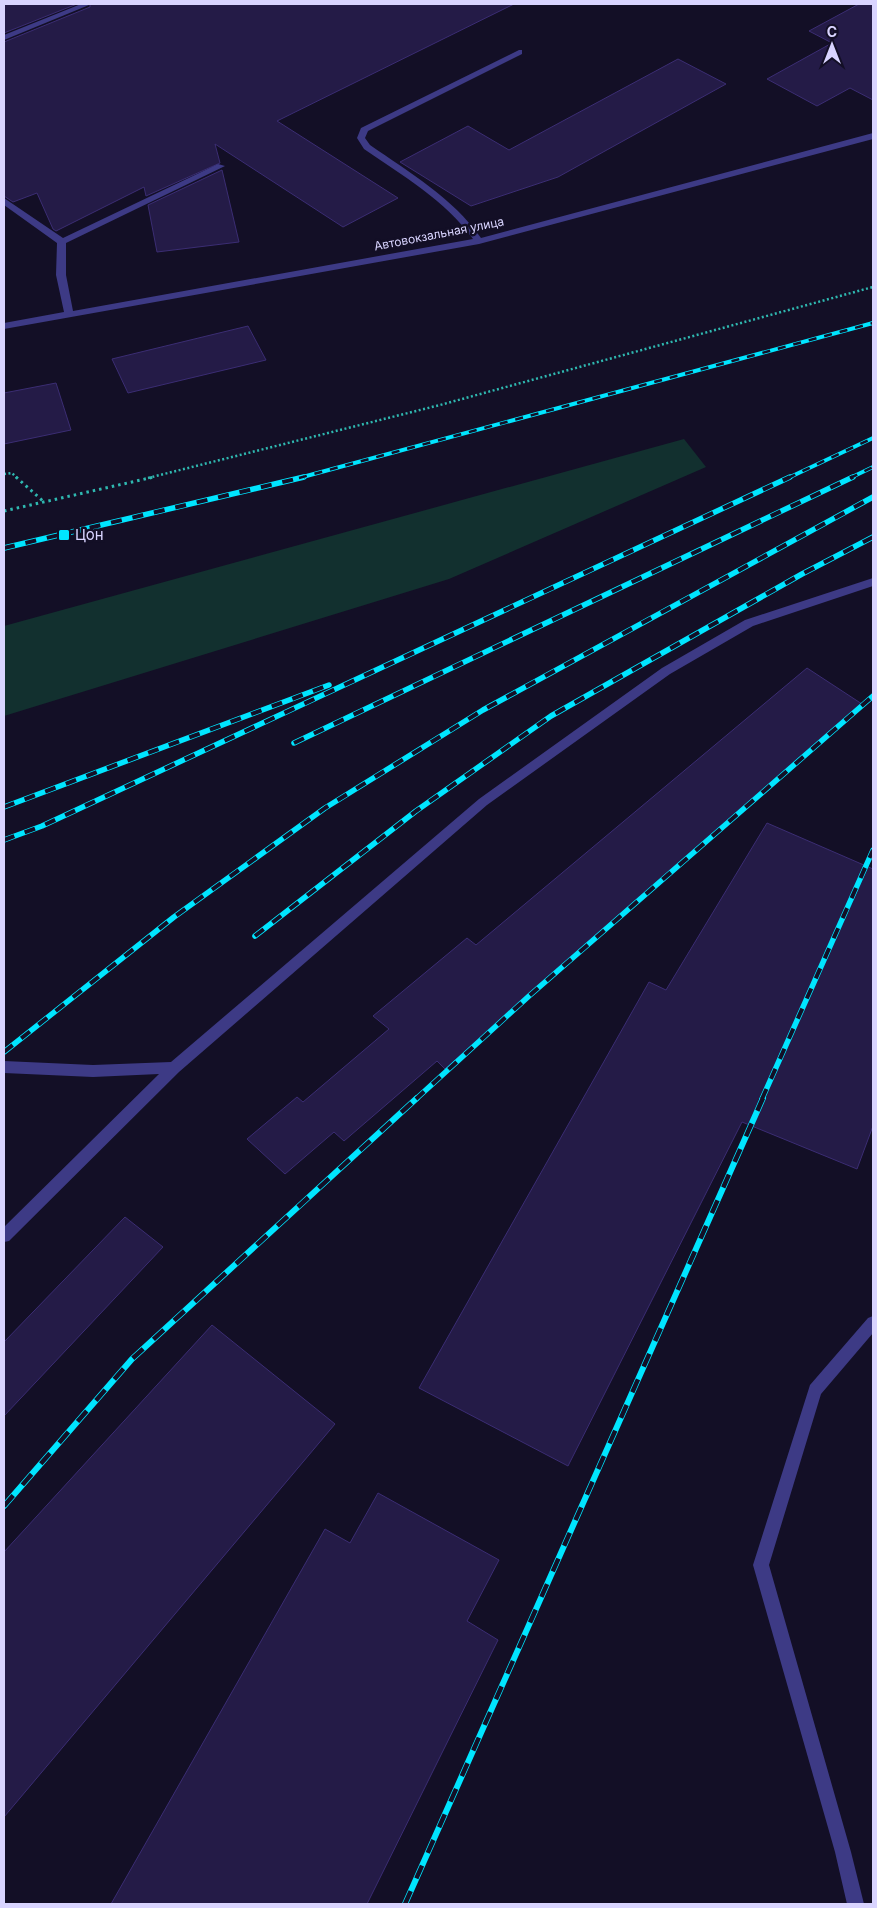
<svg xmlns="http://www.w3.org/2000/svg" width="877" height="1908" viewBox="0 0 877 1908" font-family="Inter,sans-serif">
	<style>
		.green { fill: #12302f }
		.building { fill: #241b47; stroke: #3b2d73 }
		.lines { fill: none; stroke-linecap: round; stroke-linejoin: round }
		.path-far1 { stroke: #2fb8b0; stroke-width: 2.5; stroke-dasharray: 2 2.5; stroke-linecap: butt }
		.path { stroke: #2fb8b0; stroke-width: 3; stroke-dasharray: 2.5 4; stroke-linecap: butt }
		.minor { fill: #3d3a85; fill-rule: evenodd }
		.rail-far2-casing { stroke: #00e5ff; stroke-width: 4 }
		.rail-far1-casing { stroke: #00e5ff; stroke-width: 5.5 }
		.rail-casing { stroke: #00e5ff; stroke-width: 6 }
		.rail-far2 { stroke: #130f26; stroke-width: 2.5; stroke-dasharray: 8; stroke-linecap: butt }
		.rail-far1 { stroke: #130f26; stroke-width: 4; stroke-dasharray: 11; stroke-linecap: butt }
		.rail { stroke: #130f26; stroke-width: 4.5; stroke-dasharray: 14; stroke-linecap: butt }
		.poi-dot { fill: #00e5ff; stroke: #130f26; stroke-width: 2 }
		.labels { text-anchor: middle; stroke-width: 5; stroke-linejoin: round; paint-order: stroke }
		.far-street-label { font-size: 12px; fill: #d9d4ff; stroke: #130f26 }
		.poi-label { font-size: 15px; fill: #d9d4ff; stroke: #130f26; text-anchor: start }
	</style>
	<rect width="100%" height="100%" fill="#130f26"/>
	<!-- green -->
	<path class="green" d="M684 439 706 467 449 579 4 716V626Z"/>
	<!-- building -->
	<g class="building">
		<path d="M4 4H77L4 33Z"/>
		<path d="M90 4H514L277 121 398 198 343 227 215 144 220 163 146 196 144 187 56 231 53 229 37 193 13 202 4 196V42L90 7Z"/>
		<path d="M859 4H873V100L850 88 817 106 767 79 832 43 809 31Z"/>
		<path d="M678 59 726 84 558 177 471 206 400 162 468 126 509 150Z"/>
		<path d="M222 170 239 242 157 252 148 205Z"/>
		<path d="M248 326 266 360 128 393 112 359Z"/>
		<path d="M56 383 71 430 4 444V393Z"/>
		<path d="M807 668 862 704 445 1069 437 1061 344 1141 334 1132 285 1174 247 1139 297 1097 303 1102 389 1029 373 1016 467 938 476 945Z"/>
		<path d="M767 823 873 869V1126L857 1169 742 1122 568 1466 419 1388 649 982 666 990Z"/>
		<path d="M125 1217 163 1247 4 1416V1342Z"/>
		<path d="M212 1325 335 1424 4 1817V1552Z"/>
		<path d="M378 1493 499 1560 467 1621 498 1640 367 1904H111L325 1529 350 1543Z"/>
	</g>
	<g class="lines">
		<!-- path-far1 -->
		<g class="path-far1">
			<path d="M4 474 12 473 17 478"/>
			<path d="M148 478 440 405 873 287"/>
		</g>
		<!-- path -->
		<g class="path">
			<path d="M16 477 44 502"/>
			<path d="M4 511 154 477"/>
		</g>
		<!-- minor -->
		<g class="minor">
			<path d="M81 4 89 5 4 40V35Z"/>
			<path d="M519 50H522V54L368 131 365 138 370 145C410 173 452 197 481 238L873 133V139L479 244 4 329V323L64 312 56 275 57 243 4 205V198L63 238 218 164 225 166 66 243V275L73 311 473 239C445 200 403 176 364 149L357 138 361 128Z"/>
			<path d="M873 578V586L753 626 670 674 487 805 179 1072 9 1241 4 1242V1227L159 1074 93 1077 4 1073V1061L93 1065 171 1062 479 799 662 668 745 620Z"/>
			<path d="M873 1316V1333L821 1394 769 1565 851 1852 864 1904H847L835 1852 753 1565 810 1385 868 1318Z"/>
		</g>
		<defs>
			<g id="rail-far2">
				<path d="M299 478 873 323"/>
				<path d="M788 478 873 438"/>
				<path d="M850 478 873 467"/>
			</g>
			<g id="rail-far1">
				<path d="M4 548 304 477"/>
				<path d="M294 743 853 477"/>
				<path d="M4 807 329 685"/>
				<path d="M4 840 42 826 790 477"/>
				<path d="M255 936 416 811 551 716 802 574 873 537"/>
				<path d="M4 1052 174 917 325 808 483 710 873 497"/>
				<path d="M416 1099 529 996 873 696"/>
				<path d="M762 1099 873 850"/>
			</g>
			<g id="rail">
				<path d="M4 1506 132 1359 417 1098"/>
				<path d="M405 1904 763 1098"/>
			</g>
		</defs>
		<!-- rail-far2 casing -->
		<use href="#rail-far2" class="rail-far2-casing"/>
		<!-- rail-far1 casing -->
		<use href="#rail-far1" class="rail-far1-casing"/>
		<!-- rail casing -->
		<use href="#rail" class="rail-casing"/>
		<!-- rail-far2 -->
		<use href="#rail-far2" class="rail-far2"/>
		<!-- rail-far1 -->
		<use href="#rail-far1" class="rail-far1"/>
		<!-- rail -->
		<use href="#rail" class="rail"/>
	</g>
	<!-- markers -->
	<rect class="poi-dot" x="58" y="529" width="12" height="12" rx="2.5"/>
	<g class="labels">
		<!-- far-street labels -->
		<g class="far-street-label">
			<text transform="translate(439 234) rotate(-11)" y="4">Автовокзальная улица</text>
		</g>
		<!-- poi labels -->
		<g class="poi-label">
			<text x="75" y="540">Цон</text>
		</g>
	</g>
	<!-- border -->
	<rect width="877" height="1908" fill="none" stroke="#d9d4ff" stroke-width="10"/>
	<!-- north arrow -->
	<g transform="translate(832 45)" stroke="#130f26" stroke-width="4" paint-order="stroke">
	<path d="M0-4L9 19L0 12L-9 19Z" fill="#d9d4ff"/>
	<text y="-8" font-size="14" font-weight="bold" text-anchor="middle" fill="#d9d4ff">С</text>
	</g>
</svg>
